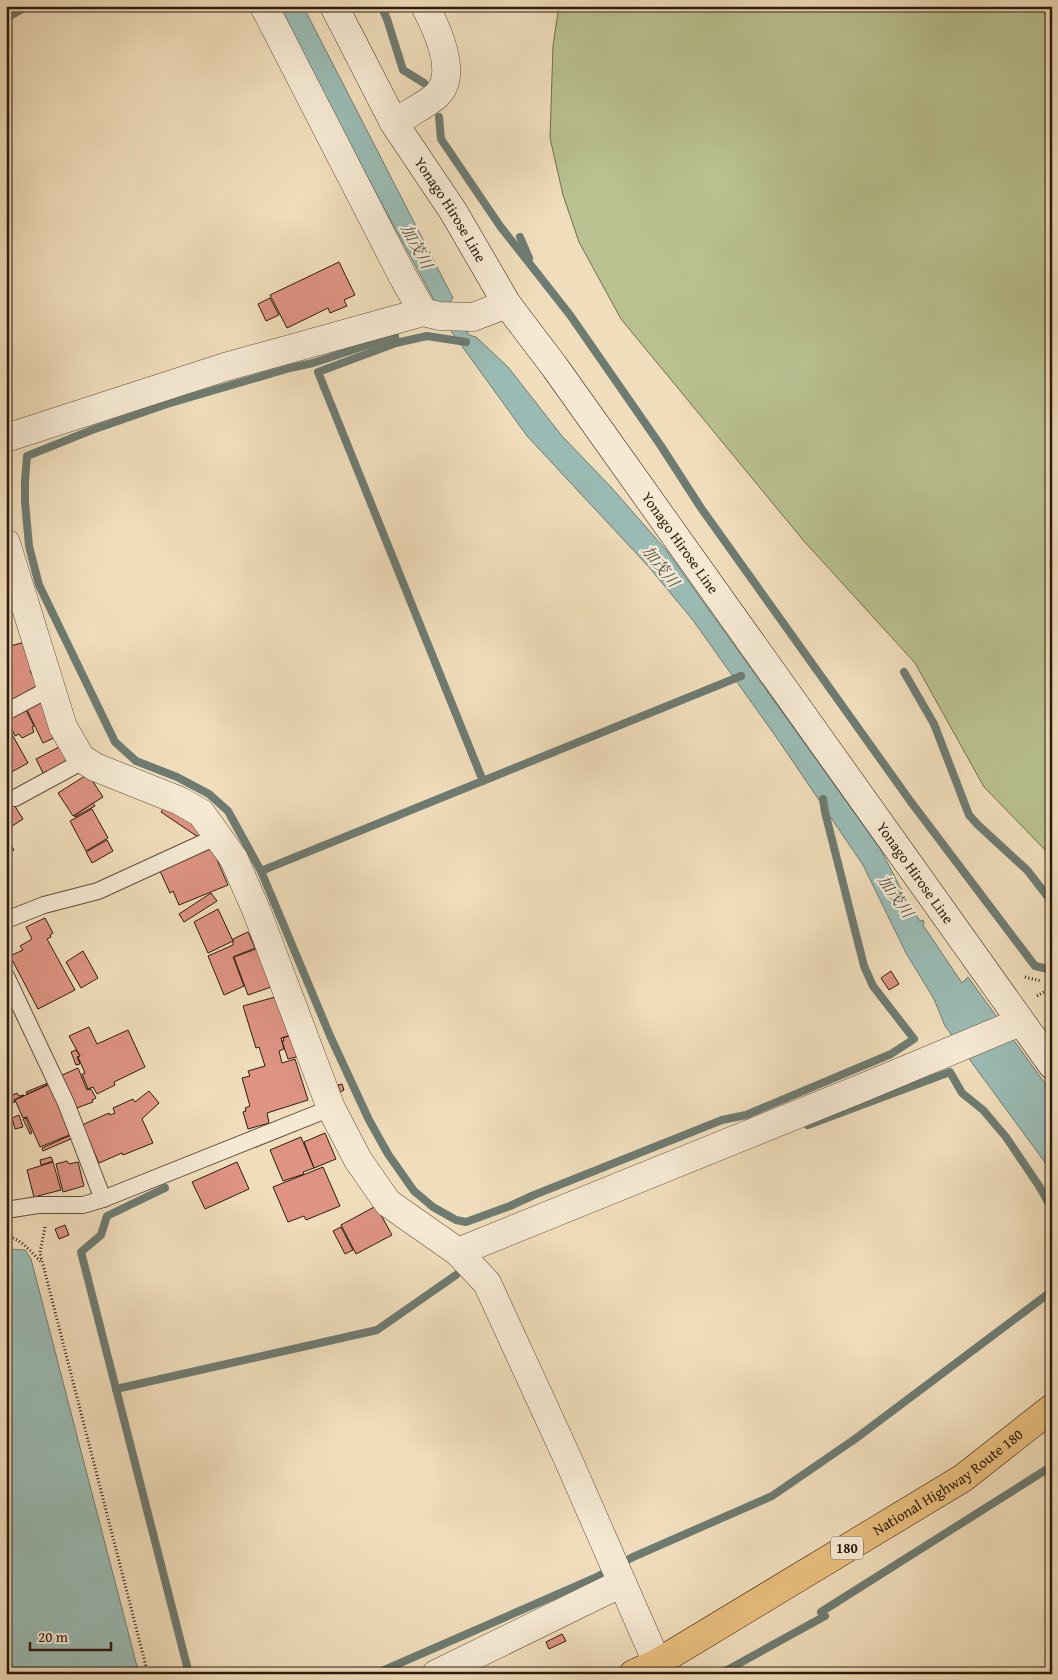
<svg xmlns="http://www.w3.org/2000/svg" width="1058" height="1680" viewBox="0 0 1058 1680" font-family="'Gentium Book Plus','Noto Serif JP',serif">
	<style>
		.green { fill: #b9c191; stroke: #726e4e }
		.water { fill: #9abbb4; stroke: #6e7b71 }
		.lines { fill: none; stroke-linecap: round; stroke-linejoin: round }
		.stream { stroke: #6e7b71; stroke-width: 8 }
		.building { fill: #de9383; stroke: #2c1b0c }
		.service-casing { stroke: #5d4c38; stroke-width: 18 }
		.minor-casing { stroke: #5d4c38; stroke-width: 29 }
		.secondary-casing { stroke: #2c1b0c; stroke-width: 29 }
		.trunk-casing { stroke: #2c1b0c; stroke-width: 29 }
		.path { stroke: #2c1b0c; stroke-width: 3; stroke-dasharray: 1 2.5; stroke-linecap: butt }
		.service { stroke: #f5e9d3; stroke-width: 16 }
		.minor { stroke: #f5e9d3; stroke-width: 28 }
		.secondary { stroke: #f5e9d3; stroke-width: 28 }
		.trunk { stroke: #e8be7e; stroke-width: 28 }
		.labels { text-anchor: middle; stroke-width: 4.5; stroke-linejoin: round; paint-order: stroke }
		.shield { fill: #f5e9d3; stroke: #685948; stroke-width: 1 }
		.shield-label { font-size: 14px; font-weight: bold; fill: #2c1b0c }
		.street-label { font-size: 15px; fill: #2c1b0c; stroke: #f5e9d3 }
		.water-label { font-size: 16px; font-style: italic; fill: #525347; stroke: #f5e9d3 }
	</style>
	<rect width="100%" height="100%" fill="#f0ddbb"/>
	<filter id="stains"><feTurbulence type="fractalNoise" baseFrequency=".004" numOctaves="4"/><feColorMatrix values="0 0 0 0 .2 0 0 0 0 .09 0 0 0 0 .02 0 0 0 .5 -.17"/></filter>
	<radialGradient id="worn" r=".72"><stop offset=".6" stop-color="#630" stop-opacity="0"/><stop offset="1" stop-color="#630" stop-opacity=".3"/></radialGradient>
	<!-- green -->
	<path class="green" d="M559 6H1052V857L984 787 915 663 803 540 621 319 579 242 563 195 550 138 553 46Z"/>
	<!-- water -->
	<g class="water">
		<path d="M277 6H303L453 298 450 302 469 335 476 337 508 367 562 436 611 487 666 550 881 850 905 897 920 921 923 920 924 923 923 925 962 983 968 977 1052 1093V1172L945 1026 934 999 906 953 863 865 779 741 692 619 648 566 527 436 451 331 385 210Z"/>
		<path d="M6 1249 25 1250 31 1259 139 1674H6Z"/>
	</g>
	<g class="lines">
		<!-- stream -->
		<g class="stream">
			<path d="M381 6 387 19 403 70 424 83"/>
			<path d="M6 18 28 6"/>
			<path d="M439 117 441 139 500 226 570 315 661 446 701 508 911 802 1035 966 1052 970"/>
			<path d="M520 237 529 258"/>
			<path d="M466 342 427 336 396 343 318 372 483 781"/>
			<path d="M396 343 395 336 313 363 290 368 167 404 92 430 27 456 25 481V502L29 546 39 585 115 742 136 761 177 777 209 794 228 811 261 871 331 1038 369 1120 388 1154 414 1191 433 1207 456 1220 466 1222 510 1206 534 1195 722 1120 746 1115 891 1054 914 1039 873 986 864 966 825 812 823 799"/>
			<path d="M904 672 934 724 969 815 978 825 1027 870 1052 902"/>
			<path d="M261 871 741 676"/>
			<path d="M808 1125 950 1072 962 1093 983 1110 1006 1137 1039 1186 1052 1209"/>
			<path d="M165 1188 107 1216 101 1235 81 1252 189 1674"/>
			<path d="M116 1389 377 1330 456 1275"/>
			<path d="M375 1674 597 1577 633 1557 772 1496 855 1439 1052 1291"/>
			<path d="M720 1674 825 1616 821 1612 1052 1466"/>
		</g>
	</g>
	<!-- building -->
	<g class="building">
		<path d="M339 262 355 295 344 300 347 306 330 313 328 308 287 328 270 295Z"/>
		<path d="M270 298 279 315 266 321 258 304Z"/>
		<path d="M6 604 12 637 6 638Z"/>
		<path d="M25 642 32 670 30 671 37 684 35 686 36 687 6 703V665L10 664 7 647Z"/>
		<path d="M42 701 58 736 43 743 26 708Z"/>
		<path d="M25 708 34 726 32 727 34 732 22 738 19 734 15 736 6 718Z"/>
		<path d="M9 729 28 763 6 775V731Z"/>
		<path d="M63 745 71 760 43 773 36 759Z"/>
		<path d="M88 774 103 797 73 816 58 793Z"/>
		<path d="M6 792 23 819 6 830Z"/>
		<path d="M93 803 95 806 75 817 74 816Z"/>
		<path d="M167 804 203 830 198 837 161 812Z"/>
		<path d="M92 809 108 838 86 851 70 821Z"/>
		<path d="M6 837 14 850 6 854Z"/>
		<path d="M107 840 113 851 92 863 86 852Z"/>
		<path d="M212 848 228 885 179 905 173 891 170 893 160 871Z"/>
		<path d="M211 893 217 901 184 922 179 914Z"/>
		<path d="M218 909 233 941 208 953 194 922Z"/>
		<path d="M45 918 53 933 50 935 51 937 47 939 75 990 38 1009 10 956 23 950 20 946 32 939 26 927Z"/>
		<path d="M248 932 255 948 233 957 244 986 224 995 208 956 233 945V939Z"/>
		<path d="M259 948 274 986 248 995 234 957Z"/>
		<path d="M83 951 98 978 81 988 66 962Z"/>
		<path d="M891 971 899 984 889 990 881 978Z"/>
		<path d="M279 996 291 1035 281 1038 284 1049 279 1051 282 1063 295 1059 308 1100 267 1113 269 1123 248 1129 243 1112 246 1111 245 1108 250 1106 242 1078 250 1076 248 1071 265 1066 259 1047 256 1048 243 1006Z"/>
		<path d="M89 1027 97 1044 128 1030 145 1067 114 1082 115 1085 97 1094 93 1087 88 1089 82 1074 85 1073 78 1057 80 1056 69 1036Z"/>
		<path d="M292 1035 304 1055 288 1059 282 1041H284L283 1038Z"/>
		<path d="M76 1050 80 1056 77 1057 80 1064 76 1065 71 1052Z"/>
		<path d="M78 1068 87 1090 91 1089 96 1098 92 1100 93 1102 74 1109 60 1076Z"/>
		<path d="M48 1083 49 1084 27 1094 26 1092Z"/>
		<path d="M50 1084 72 1134 40 1147 27 1117 23 1118 15 1100Z"/>
		<path d="M342 1084 344 1090 340 1092 338 1085Z"/>
		<path d="M149 1091 159 1103 142 1119 153 1143 123 1155 122 1153 99 1163 82 1125 109 1113 110 1115 115 1113 113 1108 133 1099 135 1102Z"/>
		<path d="M17 1093 19 1096 24 1095 14 1100 15 1102 11 1103 9 1097Z"/>
		<path d="M19 1115 23 1127 15 1129 12 1118Z"/>
		<path d="M26 1118 32 1133 30 1134 23 1119Z"/>
		<path d="M325 1133 336 1159 314 1168 304 1142Z"/>
		<path d="M71 1135 73 1138 43 1151 42 1148Z"/>
		<path d="M301 1137 314 1168 303 1172 304 1174 283 1181 270 1150Z"/>
		<path d="M6 1145 10 1162 6 1163Z"/>
		<path d="M51 1157 53 1161 41 1165 40 1160Z"/>
		<path d="M67 1161 69 1164 78 1162 84 1186 63 1192 56 1164Z"/>
		<path d="M53 1162 61 1190 34 1197 27 1170Z"/>
		<path d="M237 1162 249 1189 205 1209 192 1182Z"/>
		<path d="M323 1167 340 1206 306 1220 304 1216 288 1222 273 1187Z"/>
		<path d="M376 1206 392 1235 356 1254 341 1225Z"/>
		<path d="M65 1225 69 1235 59 1239 55 1229Z"/>
		<path d="M341 1227 353 1250 345 1254 333 1231Z"/>
		<path d="M562 1634 566 1641 549 1649 546 1642Z"/>
	</g>
	<g class="lines">
		<defs>
			<g id="service">
				<path d="M6 712 51 688"/>
				<path d="M15 798 85 760"/>
				<path d="M6 920 44 905 98 891 218 836"/>
				<path d="M6 976 66 1103 103 1199"/>
				<path d="M6 1210 38 1205H83L103 1199 331 1108"/>
			</g>
			<g id="minor">
				<path d="M264 6 402 275 423 312"/>
				<path d="M394 123C407 114 426 105 437 95 459 74 436 27 425 6"/>
				<path d="M6 438 225 367 423 312 439 316 473 317 507 304"/>
				<path d="M6 543 63 727 81 758 95 767 180 801 201 813 234 859 257 912 331 1108 358 1160 388 1203 458 1252 487 1283 567 1457 662 1674"/>
				<path d="M458 1252 862 1088 1020 1022"/>
				<path d="M436 1674 622 1583"/>
			</g>
			<g id="secondary">
				<path id="s1" d="M334 6 394 123 453 211 507 304 554 366 1052 1065"/>
			</g>
			<g id="trunk">
				<path id="s2" d="M633 1674 657 1663 963 1478 1052 1408"/>
			</g>
		</defs>
		<!-- service casing -->
		<use href="#service" class="service-casing"/>
		<!-- minor casing -->
		<use href="#minor" class="minor-casing"/>
		<!-- secondary casing -->
		<use href="#secondary" class="secondary-casing"/>
		<!-- trunk casing -->
		<use href="#trunk" class="trunk-casing"/>
		<!-- path -->
		<g class="path">
			<path d="M1025 977 1041 981"/>
			<path d="M1037 996 1052 987"/>
			<path d="M1049 1001 1048 1005 1050 1012"/>
			<path d="M45 1227 40 1253 148 1674"/>
			<path d="M6 1237C19 1236 33 1254 41 1262"/>
		</g>
		<!-- service -->
		<use href="#service" class="service"/>
		<!-- minor -->
		<use href="#minor" class="minor"/>
		<!-- secondary -->
		<use href="#secondary" class="secondary"/>
		<!-- trunk -->
		<use href="#trunk" class="trunk"/>
	</g>
	<g class="labels">
		<!-- shield labels -->
		<rect class="shield" x="831" y="1536.5" width="32" height="23" rx="4"/>
		<g class="shield-label">
			<text x="847" y="1553">180</text>
		</g>
		<!-- street labels -->
		<g class="street-label">
			<text dy="5" stroke="none"><textPath href="#s1" startOffset="235">Yonago Hirose Line</textPath></text>
			<text dy="5" stroke="none"><textPath href="#s1" startOffset="640">Yonago Hirose Line</textPath></text>
			<text dy="5" stroke="none"><textPath href="#s1" startOffset="1045">Yonago Hirose Line</textPath></text>
			<text dy="5" stroke="none"><textPath href="#s2" startOffset="369">National Highway Route 180</textPath></text>
		</g>
		<!-- water labels -->
		<g class="water-label">
			<text transform="translate(417 246) rotate(62)" y="6">加茂川</text>
			<text transform="translate(661 566) rotate(51)" y="6">加茂川</text>
			<text transform="translate(896 896) rotate(55)" y="6">加茂川</text>
		</g>
	</g>
	<!-- margin -->
	<rect width="1058" height="1680" fill="none" stroke="#f0ddbb" stroke-width="25"/>
	<rect x="8" y="8" width="1043" height="1665" fill="none" stroke="#2c1b0c" stroke-width="2.5"/>
	<rect x="12" y="12" width="1033" height="1655" fill="none" stroke="#2c1b0c"/>
	<!-- scale -->
	<path d="M30 1642v8h81v-8" fill="none" stroke="#2c1b0c" stroke-width="2.5"/>
	<text x="38" y="1642" font-size="15" fill="#2c1b0c" stroke="#f5e9d3" stroke-width="4" paint-order="stroke">20 m</text>
	<rect width="100%" height="100%" filter="url(#stains)"/>
	<rect width="100%" height="100%" fill="url(#worn)"/>
</svg>
